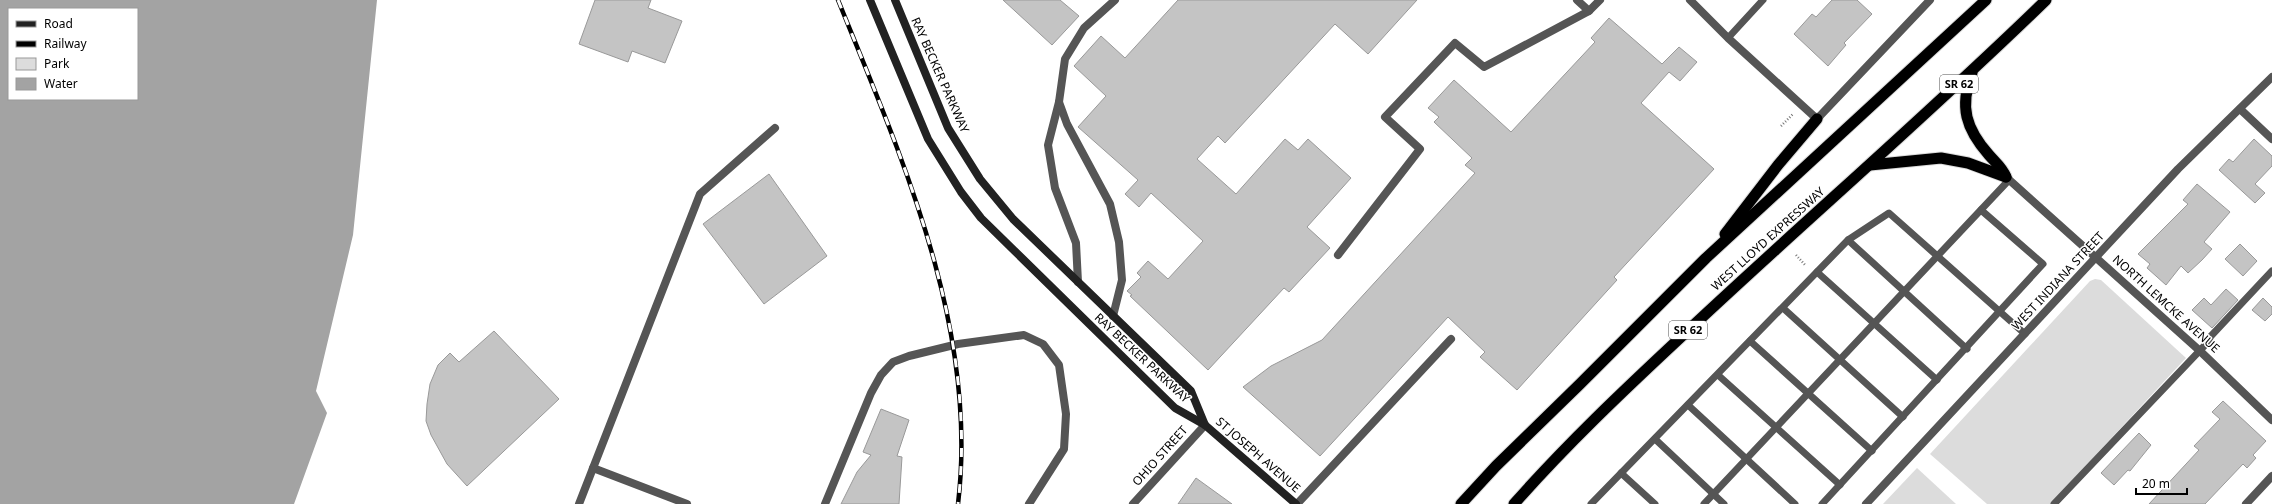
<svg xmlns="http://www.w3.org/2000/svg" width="2272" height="504" viewBox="0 0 2272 504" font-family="'Noto Sans',sans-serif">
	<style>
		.green { fill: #dcdcdc }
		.water { fill: #a3a3a3; fill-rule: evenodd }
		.building { fill: #c4c4c4; stroke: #999 }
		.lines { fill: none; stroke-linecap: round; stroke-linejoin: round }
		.trunk-casing { stroke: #dbdbdb; stroke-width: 13 }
		.path { stroke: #777; stroke-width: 2.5; stroke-dasharray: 1 2; stroke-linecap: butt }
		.service { stroke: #555; stroke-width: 7 }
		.minor { stroke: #555; stroke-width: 8 }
		.tertiary { stroke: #555; stroke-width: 8 }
		.secondary { stroke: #222; stroke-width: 8 }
		.trunk { stroke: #000; stroke-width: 11 }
		.rail-casing { stroke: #000; stroke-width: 4.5 }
		.rail { stroke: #fff; stroke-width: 3; stroke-dasharray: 9; stroke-linecap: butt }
		.labels { text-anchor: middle; stroke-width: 3; stroke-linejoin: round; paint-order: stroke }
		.shield { fill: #fff; stroke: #4c4c4c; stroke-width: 1 }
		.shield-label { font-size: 11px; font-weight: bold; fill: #000 }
		.street-label { font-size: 12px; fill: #000; stroke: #fff }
	</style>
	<rect width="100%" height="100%" fill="#fff"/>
	<!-- green -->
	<g class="green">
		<path d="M2095 279 2101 280 2186 358 2050 504H1987L1930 454 2090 281Z"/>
		<path d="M1917 468 1956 504H1883Z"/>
	</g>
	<!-- water -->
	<path class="water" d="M0 0H377L353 235 316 391 327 413 294 504H0ZM9 9H137V99H9Z"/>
	<!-- building -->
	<g class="building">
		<path d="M595 0H651L648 8 682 21 665 63 632 51 628 62 579 44Z"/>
		<path d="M1003 0H1060L1079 16 1052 45Z"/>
		<path d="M1178 0H1417L1368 54 1335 24 1225 143 1218 136 1197 159 1236 194 1285 139 1298 150 1308 139 1351 178 1307 227 1330 248 1289 292 1284 288 1208 370 1130 296 1132 295 1127 291 1141 277 1137 273 1148 261 1168 279 1203 241 1151 193 1139 207 1125 194 1138 180 1078 127 1106 96 1074 66 1101 36 1125 58Z"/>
		<path d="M1832 0H1857L1872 14 1844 43 1846 45 1828 66 1794 34 1812 14 1816 17Z"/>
		<path d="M1609 18 1662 64 1679 47 1697 62 1680 81 1669 72 1641 103 1714 169 1614 277 1617 280 1517 390 1480 357 1485 352 1448 317 1320 456 1243 387 1271 366 1322 340 1475 173 1465 165 1472 158 1434 122 1439 117 1428 108 1454 80 1511 132 1595 42 1591 38Z"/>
		<path d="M2254 139 2272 156V166L2255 184 2265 193 2255 203 2219 170 2229 159 2233 162Z"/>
		<path d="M769 174 827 256 764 304 703 224Z"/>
		<path d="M2197 184 2230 212 2204 242 2212 249 2202 260 2188 273 2181 266 2166 285 2147 268 2150 264 2138 254 2188 204 2183 200Z"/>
		<path d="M2240 244 2257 261 2243 276 2225 259Z"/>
		<path d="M2226 289 2238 300 2212 328 2192 310 2204 298 2211 305Z"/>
		<path d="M2263 298 2272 307V314L2265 321 2252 310Z"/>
		<path d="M494 331 559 399 467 486 447 464 431 435 426 421 427 404 430 384 438 365 450 353 459 362Z"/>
		<path d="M2223 401 2266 441 2253 455 2256 458 2247 468 2243 464 2205 504H2149L2199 450 2194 446 2220 419 2212 412Z"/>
		<path d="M881 409 909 420 897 456 902 457 899 504H841L857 472 871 455 863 452Z"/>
		<path d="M2139 433 2151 445 2130 471 2128 470 2114 485 2101 473Z"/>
		<path d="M1196 478 1232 504H1178Z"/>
	</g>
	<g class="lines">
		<defs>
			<g id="trunk">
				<path d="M1972 73C1959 107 1966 129 1989 155 1996 163 2002 167 2006 177"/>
				<path d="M1870 165 1941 158 1968 163 2006 177"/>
				<path d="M1725 234 1778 165 1817 119"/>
				<path d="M1461 504 1496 466 1580 384 1706 258 1986 0"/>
				<path d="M1514 504C1566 445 1623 391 1681 337 1801 224 1927 116 2046 0"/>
			</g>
		</defs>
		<!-- trunk casing -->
		<use href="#trunk" class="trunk-casing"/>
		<!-- path -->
		<g class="path">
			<path d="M1781 126 1793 114"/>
			<path d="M1796 255 1806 266"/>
		</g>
		<!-- service -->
		<g class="service">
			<path d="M1728 38 1763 0"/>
			<path d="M1848 240 1967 349"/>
			<path d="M1817 272 1937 380"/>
			<path d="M1783 308 1903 417"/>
			<path d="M1750 341 1872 451"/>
			<path d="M1718 375 1840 485"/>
			<path d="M1688 405 1795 504"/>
			<path d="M1655 439 1724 504"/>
			<path d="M1621 473 1655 504"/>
			<path d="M1591 504 1848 240 1889 213 2025 334"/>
			<path d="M1704 504 2009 180"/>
			<path d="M1822 504 2043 264 1981 210"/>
			<path d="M2054 504 2207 343 2211 336 2272 271"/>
		</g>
		<!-- minor -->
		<g class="minor">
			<path d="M1577 0 1589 11 1600 0"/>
			<path d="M1690 0 1728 38 1817 119 1930 0"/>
			<path d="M1059 102 1048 145 1055 188 1076 243 1078 282"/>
			<path d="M2240 109 2272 139"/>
			<path d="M2006 177 2200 351 2272 420"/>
			<path d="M1338 255 1420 149 1385 117 1455 43 1484 67 1589 11"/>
			<path d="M1113 316 1122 280 1119 242 1110 204 1067 124 1059 102 1065 59 1084 28 1115 0"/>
			<path d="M593 468 687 504"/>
			<path d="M579 504 700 194 775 128"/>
			<path d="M825 504 871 393 881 375 893 362 909 356 958 344 1024 335 1043 344 1059 365 1066 414 1064 449 1029 504"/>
			<path d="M1297 504 1451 339"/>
			<path d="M1866 504 2178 169 2272 77"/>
			<path d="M2246 504 2272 476"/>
		</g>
		<!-- tertiary -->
		<path class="tertiary" d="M1133 504 1205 425"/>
		<!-- secondary -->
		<g class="secondary">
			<path d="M870 0 928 139 961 192 981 218 1175 408 1205 425 1296 504"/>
			<path d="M895 0 948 128 980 179 1013 219 1191 391 1205 425"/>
		</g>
		<!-- trunk -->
		<use href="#trunk" class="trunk"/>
		<defs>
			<path id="rail" d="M838 0C902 158 979 329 958 504"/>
		</defs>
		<!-- rail casing -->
		<use href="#rail" class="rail-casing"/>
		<!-- rail -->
		<use href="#rail" class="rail"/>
	</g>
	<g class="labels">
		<!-- shield labels -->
		<g class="shield">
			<rect x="1940" y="75" width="38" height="18" rx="3"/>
			<rect x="1669" y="321" width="38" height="18" rx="3"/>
		</g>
		<g class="shield-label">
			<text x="1959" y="88">SR 62</text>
			<text x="1688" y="334">SR 62</text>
		</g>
		<!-- street labels -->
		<g class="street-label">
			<text transform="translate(940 75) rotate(66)" y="4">RAY BECKER PARKWAY</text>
			<text transform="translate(1768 239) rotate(-42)" y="4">WEST LLOYD EXPRESSWAY</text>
			<text transform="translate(2058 281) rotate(-47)" y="4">WEST INDIANA STREET</text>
			<text transform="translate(2166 304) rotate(42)" y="4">NORTH LEMCKE AVENUE</text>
			<text transform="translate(1142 358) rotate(43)" y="4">RAY BECKER PARKWAY</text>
			<text transform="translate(1258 455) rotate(41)" y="4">ST JOSEPH AVENUE</text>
			<text transform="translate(1160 456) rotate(-48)" y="4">OHIO STREET</text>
		</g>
	</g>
	<!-- legend -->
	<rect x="8" y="8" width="130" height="92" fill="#ffffff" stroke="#999999"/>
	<rect x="16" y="21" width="20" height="6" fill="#222222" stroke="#999999"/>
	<text x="44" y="28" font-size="12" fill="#000000">Road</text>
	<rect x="16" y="41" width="20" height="6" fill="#000000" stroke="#999999"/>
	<text x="44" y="48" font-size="12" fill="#000000">Railway</text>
	<rect x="16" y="58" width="20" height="12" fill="#dcdcdc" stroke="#999999"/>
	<text x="44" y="68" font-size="12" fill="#000000">Park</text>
	<rect x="16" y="78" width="20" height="12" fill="#a3a3a3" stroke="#999999"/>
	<text x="44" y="88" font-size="12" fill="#000000">Water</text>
	<!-- scale -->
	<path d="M2136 488v6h51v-6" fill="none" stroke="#000000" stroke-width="2"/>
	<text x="2142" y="488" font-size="12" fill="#000000" stroke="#ffffff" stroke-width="3" paint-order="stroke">20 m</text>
</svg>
